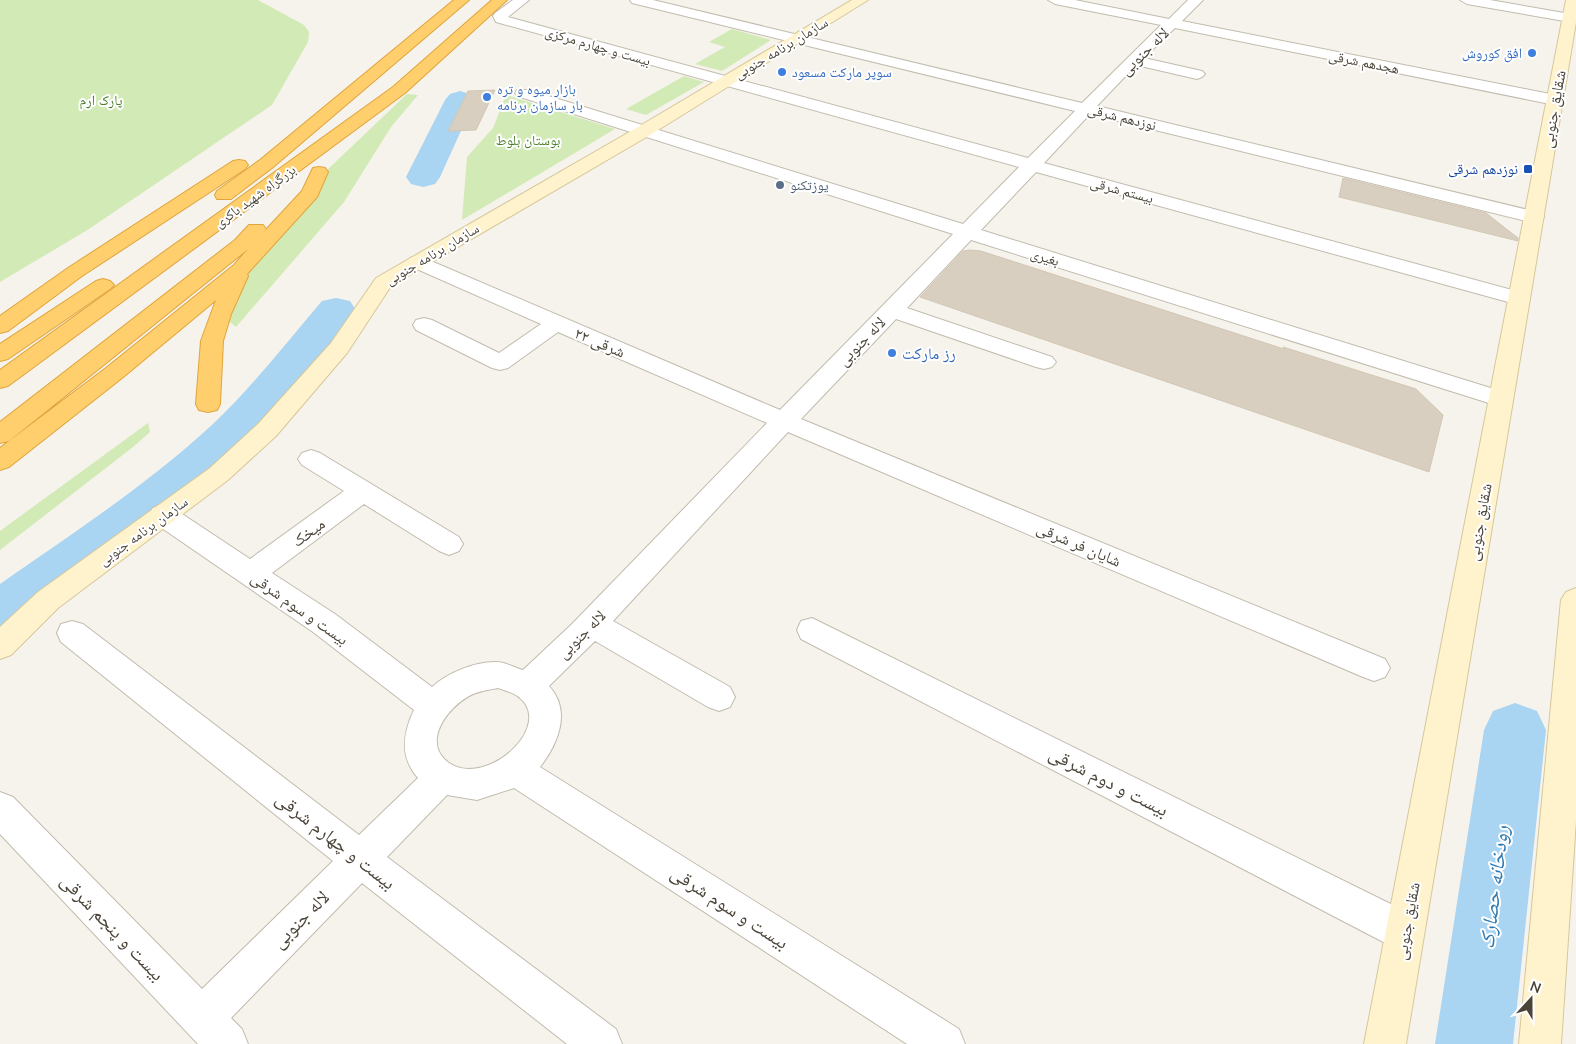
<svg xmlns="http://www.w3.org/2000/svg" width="1576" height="1044" viewBox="0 0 1576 1044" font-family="'Nunito Sans','Noto Naskh Arabic',sans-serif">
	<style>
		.green { fill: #d2eab5 }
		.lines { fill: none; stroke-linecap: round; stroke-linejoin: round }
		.river { fill: #a9d4f2; fill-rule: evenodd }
		.building { fill: #d8cfc1; stroke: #d3c7b4 }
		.street-casing { stroke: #c2bbae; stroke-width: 2 }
		.secondary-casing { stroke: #d6c79b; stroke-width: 2 }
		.highway-casing { stroke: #e0a43c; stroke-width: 2 }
		.street { fill: #fff; fill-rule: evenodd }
		.secondary { fill: #fff3cd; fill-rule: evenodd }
		.highway { fill: #ffcf6e; fill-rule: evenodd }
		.shop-dot { fill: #3f7fe0; stroke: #fff; stroke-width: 2 }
		.transit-dot { fill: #1a4fb4; stroke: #fff; stroke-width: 2 }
		.service-dot { fill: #5c6f8a; stroke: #fff; stroke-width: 2 }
		.labels { text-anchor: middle; stroke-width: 4; stroke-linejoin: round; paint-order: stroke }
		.far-street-label { font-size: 14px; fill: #4b4439; stroke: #fff }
		.far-shop-label { font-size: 14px; fill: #366cbe; stroke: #fff; text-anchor: start }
		.far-park-label { font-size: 14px; fill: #4a7f2a; stroke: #fff }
		.far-transit-label { font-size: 14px; fill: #164399; stroke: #fff; text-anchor: end }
		.far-service-label { font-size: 14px; fill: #4e5e75; stroke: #fff; text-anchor: start }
		.street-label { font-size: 16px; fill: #4b4439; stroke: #fff }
		.shop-label { font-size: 16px; fill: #366cbe; stroke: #fff; text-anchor: start }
		.near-street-label { font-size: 19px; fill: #4b4439; stroke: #fff }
		.near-water-label { font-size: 21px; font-style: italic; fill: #2e7ab2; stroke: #fff }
	</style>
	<rect width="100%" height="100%" fill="#f6f3ec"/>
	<!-- green -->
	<g class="green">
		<path d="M0 0H258L304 25 309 32 308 42 272 105 89 229 0 282Z"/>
		<path d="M732 29 771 40 722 71 695 64 725 47 709 42Z"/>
		<path d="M684 76 704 82 646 115 626 109Z"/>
		<path d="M407 94 418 95 391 127 344 202 236 327 225 318 245 270 308 200 327 170Z"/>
		<path d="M506 95 615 129 462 220 467 157 493 128Z"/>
		<path d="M148 423 150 432 133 447 0 550V531Z"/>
	</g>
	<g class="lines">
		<!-- river -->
		<g class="river">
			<path d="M460 91 470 94 475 100 440 177 435 184 423 187 411 184 406 177 445 100 450 94Z"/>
			<path d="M336 298 350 301 356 310C317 367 270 425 219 472 157 530 87 578 20 630L0 636V584C73 533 147 485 213 424 253 386 286 343 322 301Z"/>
			<path d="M1515 703 1537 711 1546 730 1513 1044H1435L1484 730 1493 711Z"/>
		</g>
	</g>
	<!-- building -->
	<g class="building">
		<path d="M495 90 476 130 448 131 468 91Z"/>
		<path d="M1343 178 1486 213 1518 238V241L1339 197Z"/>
		<path d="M970 250 981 251 1284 349 1283 347 1416 389 1443 415 1429 472 920 297 963 251Z"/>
	</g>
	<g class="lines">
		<defs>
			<g id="street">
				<path d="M513 0H529L508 17 1028 158 1075 111 632 3 630 0H653L1082 103 1161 25 1055 4 1048 0H1075L1169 19 1188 0H1203L1182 21 1555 95 1563 100 1555 105 1175 28 1144 58 1202 71 1205 74 1202 77 1197 79 1136 65 1097 106 1541 213 1544 217 1541 221 1534 223 1090 114 1044 163 1527 294 1530 299 1527 304 1519 305 1036 172 981 230 1510 394 1513 399 1510 404 1501 407 1492 404 971 240 907 308 1052 357 1056 362 1052 367 1044 369 1036 367 896 319 801 419 1385 659 1390 668 1385 677 1374 681 1363 677 788 432 613 621 730 687 735 697 730 707 719 711 708 707 595 641 549 686C572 711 558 744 540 767L959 1029 965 1044H907L514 788 477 800 447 795 387 857 616 1029 622 1044H567L362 883 231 1018 242 1029 248 1044H198L0 834V792L13 797 202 989 333 861 61 642 57 633 61 624 72 621 83 624 359 835 418 778C399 757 403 733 414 710L313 632 153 522 149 515 153 508 163 505 173 508 250 559 344 491 302 465 298 459 302 453 311 450 320 453 459 537 463 544 459 551 449 555 439 551 364 504 272 573 335 614 432 687C447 673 476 661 497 662 505 662 515 668 523 670L572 624 767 423 558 332 508 368 500 370 492 368 416 330 413 325 416 320 424 318 432 320 499 353 541 324 410 266 407 262 410 258 417 256 424 258 780 410 953 234 517 96 515 93 517 90H529L963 224 1019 167 496 22 493 16 495 13ZM498 688C503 690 511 692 516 695 559 723 487 789 449 763 421 743 447 708 469 696 478 691 488 690 498 688Z"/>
				<path d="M1460 0H1490L1570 14 1575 15 1576 19 1570 22 1467 4Z"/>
				<path d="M812 618 1419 918 1424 932 1419 946 1405 951 1391 946 801 639 797 630 801 621Z"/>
			</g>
			<g id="secondary">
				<path d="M852 0H868L650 135 391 286 347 353 276 436 228 480 58 608 11 655 0 659V627L38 592 210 468 258 424 331 343 376 278 638 127Z"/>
				<path d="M1566 0H1576V22L1406 1044H1364Z"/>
				<path d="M1576 588V820L1561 1044H1519L1561 600 1566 592Z"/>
			</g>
			<g id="highway">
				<path d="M454 0H469L272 168 231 199H217L215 195 217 191 260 160Z"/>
				<path d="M492 0H507L405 93 8 386 0 388V370L393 87Z"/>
				<path d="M239 160 245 161 248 165 245 169 82 276 8 331 0 333V316L68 268 233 161Z"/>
				<path d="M319 167 325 168 328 172 317 197 247 274 248 276 231 314 223 341 220 404 217 410 208 412 199 410 196 404 201 341 216 300 122 378 9 467 0 470V448L106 368 234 265 248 249 9 441 0 443V422L235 240 249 225H263L266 229 263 233 302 191 313 168Z"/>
				<path d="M103 279 110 281 114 285 110 289 8 359 0 361V344L96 281Z"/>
			</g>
		</defs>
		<!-- street casing -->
		<use href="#street" class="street-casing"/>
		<!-- secondary casing -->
		<use href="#secondary" class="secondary-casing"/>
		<!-- highway casing -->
		<use href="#highway" class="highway-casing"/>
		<!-- street -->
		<use href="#street" class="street"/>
		<!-- secondary -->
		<use href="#secondary" class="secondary"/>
		<!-- highway -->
		<use href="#highway" class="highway"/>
	</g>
	<!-- markers -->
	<g class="shop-dot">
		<circle cx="1532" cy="53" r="5"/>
		<circle cx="782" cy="72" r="5"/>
		<circle cx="487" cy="97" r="5"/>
		<circle cx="892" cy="353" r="5"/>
	</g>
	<rect class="transit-dot" x="1523" y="164" width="10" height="10" rx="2.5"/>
	<circle class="service-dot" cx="780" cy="185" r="5"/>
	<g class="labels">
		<!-- far-street labels -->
		<g class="far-street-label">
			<text transform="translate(598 46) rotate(16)" y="5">بیست و چهارم مرکزی</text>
			<text transform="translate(781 48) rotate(-31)" y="5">سازمان برنامه جنوبی</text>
			<text transform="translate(1364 62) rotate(11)" y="5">هجدهم شرقی</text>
			<text transform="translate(1122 117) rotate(14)" y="5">نوزدهم شرقی</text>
			<text transform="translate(1122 190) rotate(15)" y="5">بیستم شرقی</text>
			<text transform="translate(255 196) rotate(-36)" y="5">بزرگراه شهید باکری</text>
			<text transform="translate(432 254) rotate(-31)" y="5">سازمان برنامه جنوبی</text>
			<text transform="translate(1045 257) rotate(17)" y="5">بغیری</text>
			<text transform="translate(143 531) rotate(-36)" y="5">سازمان برنامه جنوبی</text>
		</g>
		<!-- far-shop labels -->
		<g class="far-shop-label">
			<text x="1522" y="58" text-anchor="end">افق کوروش</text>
			<text x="792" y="77">سوپر مارکت مسعود</text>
			<text x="497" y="94">بازار میوه و تره<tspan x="497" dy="16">بار سازمان برنامه</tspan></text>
		</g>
		<!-- far-park labels -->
		<g class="far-park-label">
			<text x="101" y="105">پارک ارم</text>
			<text x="528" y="145">بوستان بلوط</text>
		</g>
		<!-- far-transit labels -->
		<g class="far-transit-label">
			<text x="1518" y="174">نوزدهم شرقی</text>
		</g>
		<!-- far-service labels -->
		<g class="far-service-label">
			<text x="790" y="190">یوزتکنو</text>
		</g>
		<!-- street labels -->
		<g class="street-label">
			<text transform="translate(1144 51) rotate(-44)" y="6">لاله جنوبی</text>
			<text transform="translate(1553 109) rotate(-80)" y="6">شقایق جنوبی</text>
			<text transform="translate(861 341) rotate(-46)" y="6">لاله جنوبی</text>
			<text transform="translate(600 342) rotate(23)" y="6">۲۲ شرقی</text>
			<text transform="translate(1479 522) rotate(-80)" y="6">شقایق جنوبی</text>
			<text transform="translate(308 532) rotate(-36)" y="6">میخک</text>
			<text transform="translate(1079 544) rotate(23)" y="6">شایان فر شرقی</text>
			<text transform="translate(300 608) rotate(35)" y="6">بیست و سوم شرقی</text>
			<text transform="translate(581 634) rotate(-45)" y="6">لاله جنوبی</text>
			<text transform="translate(1407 921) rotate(-80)" y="6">شقایق جنوبی</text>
		</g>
		<!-- shop labels -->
		<g class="shop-label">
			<text x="902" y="359">رز مارکت</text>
		</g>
		<!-- near-street labels -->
		<g class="near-street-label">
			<text transform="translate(1109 781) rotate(27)" y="7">بیست و دوم شرقی</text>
			<text transform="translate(336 840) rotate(38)" y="7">بیست و چهارم شرقی</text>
			<text transform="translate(730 907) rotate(33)" y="7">بیست و سوم شرقی</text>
			<text transform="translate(300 919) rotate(-45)" y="7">لاله جنوبی</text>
			<text transform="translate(113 927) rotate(46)" y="7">بیست و پنجم شرقی</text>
		</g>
		<!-- near-water labels -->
		<g class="near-water-label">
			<text transform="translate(1494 887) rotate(-83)" y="7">رودخانه حصارک</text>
		</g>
	</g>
	<!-- north arrow -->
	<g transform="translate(1531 999) rotate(21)" stroke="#ffffff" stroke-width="4" paint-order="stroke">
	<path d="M0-4L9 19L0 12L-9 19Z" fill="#4b4439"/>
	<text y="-8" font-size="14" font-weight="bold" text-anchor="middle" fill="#4b4439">N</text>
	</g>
</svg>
